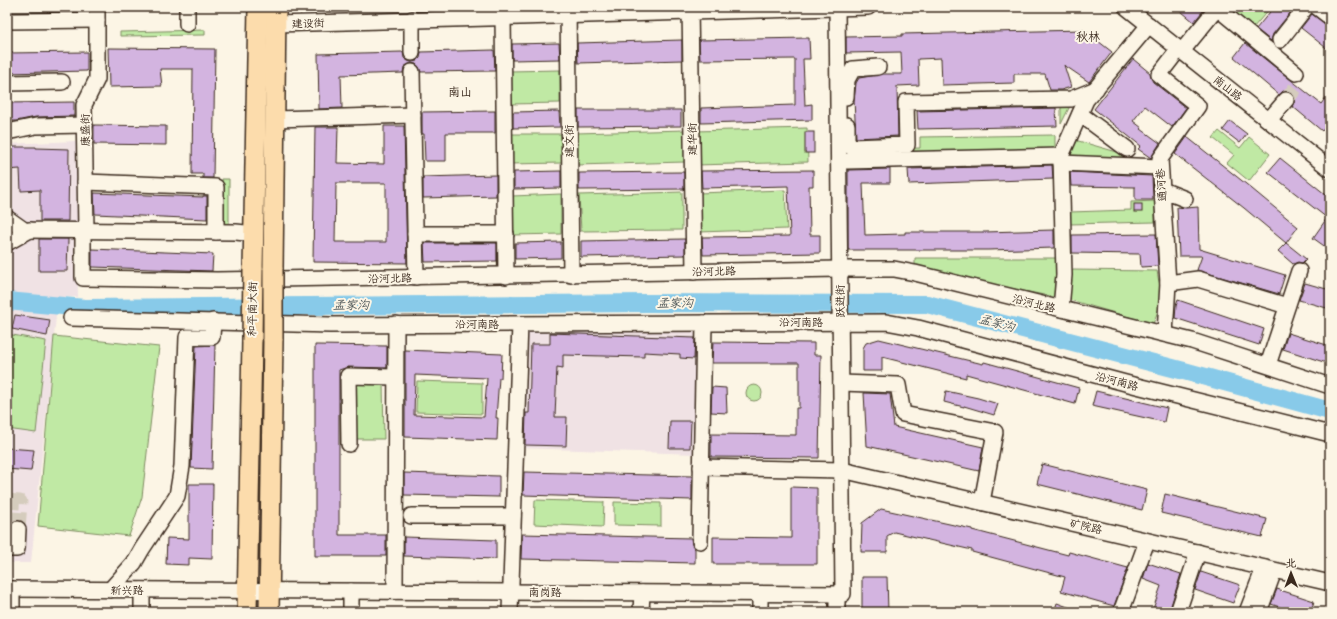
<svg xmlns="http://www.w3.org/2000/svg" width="1337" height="619" viewBox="0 0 1337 619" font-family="Sriracha,'LXGW WenKai TC',sans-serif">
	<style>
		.built { fill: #f0e2e4 }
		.green { fill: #c0e9a4; stroke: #7e8a61 }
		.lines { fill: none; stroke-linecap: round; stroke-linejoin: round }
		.river { stroke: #88cae9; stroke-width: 18 }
		.building { fill: #d3b4e0; stroke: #3b2a1e; fill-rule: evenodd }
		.minor-tunnel { stroke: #d5ccbd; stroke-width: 15; stroke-dasharray: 15 8; stroke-linecap: butt }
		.minor-casing { stroke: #3b2a1e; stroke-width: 18 }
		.major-casing { stroke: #3b2a1e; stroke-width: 22 }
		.minor { stroke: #fcf5e5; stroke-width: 15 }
		.major { stroke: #fcdcac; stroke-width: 19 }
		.major-bridge-casing { stroke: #3b2a1e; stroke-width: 22; stroke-linecap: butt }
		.major-bridge { stroke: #fcdcac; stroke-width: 19 }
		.labels { text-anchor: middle; stroke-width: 4; stroke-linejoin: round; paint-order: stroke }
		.street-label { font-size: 11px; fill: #3b2a1e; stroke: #fcf5e5 }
		.neighbourhood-label { font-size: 12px; fill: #3b2a1e; stroke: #fcf5e5 }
		.water-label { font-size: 12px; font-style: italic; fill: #525a5b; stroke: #fcf5e5 }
	</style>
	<rect width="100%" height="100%" fill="#fcf5e5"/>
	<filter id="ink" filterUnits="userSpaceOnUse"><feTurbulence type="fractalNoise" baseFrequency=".025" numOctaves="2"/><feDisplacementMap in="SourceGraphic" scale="8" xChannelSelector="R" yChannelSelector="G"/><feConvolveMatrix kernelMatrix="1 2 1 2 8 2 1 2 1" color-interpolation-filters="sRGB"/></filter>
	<g filter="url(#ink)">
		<!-- built -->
		<g class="built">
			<path d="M76 141 78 297H58L31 563H7V144Z"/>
			<path d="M526 331 698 332 696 454 520 448Z"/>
		</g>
		<!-- green -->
		<g class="green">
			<path d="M1231 7H1271L1253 28 1230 9Z"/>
			<path d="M205 30V35L120 36V32Z"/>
			<path d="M560 70V103L510 104 509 71Z"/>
			<path d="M1061 102H1072L1061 124Z"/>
			<path d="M807 128 808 162 696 165 695 131Z"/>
			<path d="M685 130V162L577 165 576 133Z"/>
			<path d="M1219 131 1240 148 1249 137 1270 154 1249 181 1227 163 1234 155 1213 138Z"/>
			<path d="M510 134H562V163L510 164Z"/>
			<path d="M1055 135V153L844 155V150L920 148V137Z"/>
			<path d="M1075 140 1124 154V160L1071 158 1070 149Z"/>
			<path d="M222 179H229V224L222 223Z"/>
			<path d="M785 190 787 229 699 232 698 193Z"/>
			<path d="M682 192V230L581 231 579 195Z"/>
			<path d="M561 194V234L512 235V196Z"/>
			<path d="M1155 201V222L1070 224V212L1131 210V202Z"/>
			<path d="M915 258H1057L1054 297 915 269Z"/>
			<path d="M1070 270 1157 271 1162 300 1153 324 1070 300Z"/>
			<path d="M7 334 46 341 36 433 7 429Z"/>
			<path d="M54 336 159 347 142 497 129 536 38 526Z"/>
			<path d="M417 381 482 383V414L416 412Z"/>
			<path d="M352 382H383L384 439H353Z"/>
			<circle cx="754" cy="393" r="8"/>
			<path d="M535 500 604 502 603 527 534 524Z"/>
			<path d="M614 502 661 503V526L614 525Z"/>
		</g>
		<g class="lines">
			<!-- river -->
			<path class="river" d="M7 301 85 308 648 303 927 304 1184 371 1330 411"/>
		</g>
		<!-- building -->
		<g class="building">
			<path d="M1176 7H1206L1194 22Z"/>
			<path d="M1274 7H1295L1273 34 1271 41 1256 29Z"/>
			<path d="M1312 14 1330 27V51L1301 28Z"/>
			<path d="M1084 30 1112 52 1089 82 1064 65 1071 87 1061 90H1050L1045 74H1014V83L942 85 941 58 918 59 919 85 897 86 898 136 856 138 854 100 856 83 859 78 883 74H902L901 52 846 53V37L902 36V34Z"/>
			<path d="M809 38 810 59H803L805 105 812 104V120L701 123V108L795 105V59L700 60 699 40Z"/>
			<path d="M682 40V60L578 63 577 43Z"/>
			<path d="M559 43 560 59 512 60V44Z"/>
			<path d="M1245 43 1321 104 1330 92V122L1322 131 1292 106 1295 101 1294 97 1292 93 1288 91H1283L1279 95 1234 57Z"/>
			<path d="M108 48 215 49 213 178H203V174H192L193 69H160L162 86 109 87Z"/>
			<path d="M494 50 495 71 421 72 419 67 416 64 411 63 407 65 404 67 403 73 341 75 342 108 319 109 318 54 403 52 404 58 408 61 412 62 417 61 420 58 421 52Z"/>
			<path d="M87 52V71L7 73V53Z"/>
			<path d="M1133 59 1150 73 1151 78 1153 82 1186 108 1172 127 1145 106 1133 121 1142 128 1141 129 1160 143 1151 158 1138 149 1141 146 1094 109Z"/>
			<path d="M74 102V116L36 117 16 121H7V103Z"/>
			<path d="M1056 108 1057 126 918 129 917 111Z"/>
			<path d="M578 110H681V126L578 127Z"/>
			<path d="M495 111V133H446V161H425L424 134H422V112Z"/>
			<path d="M559 111 560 127 513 128V112Z"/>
			<path d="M1230 121 1247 134 1240 143 1223 130Z"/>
			<path d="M94 125 166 126V145L94 144Z"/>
			<path d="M384 126H404L407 263 313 262 315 127H338L337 163 384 164ZM336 183H386V242H335Z"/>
			<rect x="805" y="132" width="9" height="21"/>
			<path d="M1187 137 1246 184 1298 227 1286 243 1244 208 1175 154Z"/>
			<path d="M7 147H36V148L69 149 68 221H40V190L21 191 20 169 7 170Z"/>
			<path d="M1280 158 1330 198V243L1327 248 1313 238 1327 218 1268 172Z"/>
			<path d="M1052 165 1053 179 909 184 908 169Z"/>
			<path d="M890 169V183H863L865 235 905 234V232H985L1054 230V248L988 250H848V170Z"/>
			<path d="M813 170V186H809L810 235H820V253L703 255 702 237 790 236 788 186 702 188 701 171Z"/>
			<path d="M561 171V188L514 189V172Z"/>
			<path d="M684 172V189L579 190V173Z"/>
			<path d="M1070 172 1152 176 1153 200H1135V187L1071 186Z"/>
			<path d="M496 175V196L423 198V177Z"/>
			<path d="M94 193 203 197V196H207V219L95 214Z"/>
			<rect x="1134" y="204" width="8" height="8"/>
			<path d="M1177 207 1186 208 1198 207 1199 249 1285 275 1279 294 1197 270 1202 256H1179Z"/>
			<path d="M1156 234 1158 266 1141 267 1140 254 1072 253V235Z"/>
			<path d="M39 239H68L67 271H39Z"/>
			<path d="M685 239V255L581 257V241Z"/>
			<path d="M561 242V258L515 259V243Z"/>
			<path d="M424 243H497V261L425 262Z"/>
			<path d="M1286 243 1306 259 1302 263 1298 262 1293 264 1278 251Z"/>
			<path d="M92 249 213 254 212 271 92 267Z"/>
			<path d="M1305 283 1330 290V309L1299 300Z"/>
			<path d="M1178 300 1264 329 1259 345 1175 318 1176 306Z"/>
			<path d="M15 315 50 320 47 336 12 329Z"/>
			<path d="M550 333 695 338 694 359 680 358V354L644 352V357L563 355V368L557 367 555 417H567L566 446 525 445 526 413H529L531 344H550Z"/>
			<path d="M1288 333 1330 346V364L1283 349Z"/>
			<path d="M879 339 983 364 984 362 1079 388 1075 404 966 374V378L882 357V371H863V348L866 343Z"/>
			<path d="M713 342 814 343V355H821L819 458 711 457V434L796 435V408H799V363H712Z"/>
			<path d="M215 345 212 469 191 468 196 346Z"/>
			<path d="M315 345 387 346V368L348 367 339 370V535H386V556H315Z"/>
			<path d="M405 350 502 354 501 378H499L496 418H498L497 440 405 437ZM415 375 487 378 484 417 414 415Z"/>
			<path d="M712 387 726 388 727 413 711 412Z"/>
			<path d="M946 391 978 398 998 404 994 415 964 406V407L944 402Z"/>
			<path d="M1096 391 1167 408 1164 422 1092 406Z"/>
			<path d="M864 393 890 394 894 427 983 447 979 471 867 446Z"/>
			<path d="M670 421H691L690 448H669Z"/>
			<path d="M7 448 34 450 31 471 7 469Z"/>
			<path d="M1042 464 1147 490 1142 510 1037 484Z"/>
			<path d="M524 472 692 476V500L523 495Z"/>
			<path d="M404 473 499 476V497L404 495Z"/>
			<path d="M189 484H213L212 559 189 558V565L166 564 167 538 189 539Z"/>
			<path d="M791 487 817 488V564H713V537L791 538Z"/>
			<path d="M1165 494 1267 519 1262 537 1161 513Z"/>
			<path d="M881 509 972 529V530L1068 555 1069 552 1128 568 1114 606 1061 591 1065 577 972 552V550L894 532 887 536V552H861L862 523Z"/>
			<path d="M522 534 691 538 692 545 695 549V563L521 559Z"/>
			<path d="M404 537 496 540V559L404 556Z"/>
			<path d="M1148 563 1181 574 1169 612H1152L1161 586 1143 579Z"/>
			<path d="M1201 572 1240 585 1233 603 1195 590Z"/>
			<path d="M862 577H887L888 612H862Z"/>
			<path d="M1277 589 1314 601 1311 612H1287L1288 610 1271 604Z"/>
			<path d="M1057 603 1079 611V612H1054Z"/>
		</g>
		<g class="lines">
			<!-- minor-tunnel -->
			<g class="minor-tunnel">
				<path d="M1286 100 1298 85"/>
				<path d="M7 501 20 502 18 529"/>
			</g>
			<defs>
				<g id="minor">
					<path d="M187 7V24"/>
					<path d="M568 7 571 275"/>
					<path d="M690 7 694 272"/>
					<path d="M1126 7 1330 169"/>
					<path d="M1317 7 1330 17"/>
					<path d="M1217 8 1296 73"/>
					<path d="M503 17 506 276"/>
					<path d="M7 21 97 20"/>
					<path d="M276 24 868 7"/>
					<path d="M1280 40 1306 7"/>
					<path d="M1182 51 1218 7"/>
					<path d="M412 53V19"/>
					<path d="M412 72 416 277"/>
					<path d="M7 83 62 82"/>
					<path d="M846 97 847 80 853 69 878 67"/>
					<path d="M1080 114 1127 149"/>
					<path d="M275 119 413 115"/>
					<path d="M1269 120 1286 100"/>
					<path d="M847 125V144L851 147 907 145 906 102 1071 99 1096 89"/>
					<path d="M7 132 36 126 85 125"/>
					<path d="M847 161 1061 156"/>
					<path d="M1061 163 1160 167"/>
					<path d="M85 182 216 187V232"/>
					<path d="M1162 190 1185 199"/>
					<path d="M7 218 24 230 236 232 254 234"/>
					<path d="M83 231V278L217 280 839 269H894L915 273 1192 341 1330 386"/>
					<path d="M86 231 84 105 97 79V7"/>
					<path d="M415 234H506"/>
					<path d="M7 243 30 230"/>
					<path d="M1168 283 1198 279 1287 306"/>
					<path d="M1061 309 1064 275 1061 156 1086 100 1149 25"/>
					<path d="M71 318 330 325 886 322 918 328 1133 385 1330 434"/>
					<path d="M1165 334 1168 283 1160 159 1198 106 1159 75 1179 49"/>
					<path d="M1268 365 1299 271"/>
					<path d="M841 383 898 385 903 414 995 432 982 502"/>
					<path d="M349 444 348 376 395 377"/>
					<path d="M701 467 842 470 1330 583"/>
					<path d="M411 516H513"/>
					<path d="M700 541 704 323"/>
					<path d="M7 549H17L18 529"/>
					<path d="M7 589 843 594 837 7"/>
					<path d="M110 590 134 563 142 549 177 496 182 466 187 337H212L213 321"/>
					<path d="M395 591 396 324"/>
					<path d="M12 612V589"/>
					<path d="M142 612V590"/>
					<path d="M351 612V591"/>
					<path d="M510 612 520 324"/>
					<path d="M641 612 642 593"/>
					<path d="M760 612V594"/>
					<path d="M837 612V594"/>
					<path d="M1121 612 1147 541"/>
					<path d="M1178 612 1198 552"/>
					<path d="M1247 612 1264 568"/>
					<path d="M1259 612 1274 571"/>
				</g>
				<g id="major">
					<path d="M253 269 258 7"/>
					<path d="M273 269 276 7"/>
					<path d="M247 612 252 340"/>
					<path d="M269 612 273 339"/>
				</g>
			</defs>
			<!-- minor casing -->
			<use href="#minor" class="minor-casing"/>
			<!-- major casing -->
			<use href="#major" class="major-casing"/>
			<!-- minor -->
			<use href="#minor" class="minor"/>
			<!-- major -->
			<use href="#major" class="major"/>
			<defs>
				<g id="major-bridge">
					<path d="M273 269V339"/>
					<path d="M252 340 253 269"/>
				</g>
			</defs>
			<!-- major-bridge casing -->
			<use href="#major-bridge" class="major-bridge-casing"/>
			<!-- major-bridge -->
			<use href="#major-bridge" class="major-bridge"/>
		</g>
	</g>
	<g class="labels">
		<!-- street labels -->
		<g class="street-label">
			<text transform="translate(308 23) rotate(-2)" y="4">建设街</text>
			<text transform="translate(1228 88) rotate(38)" y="4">南山路</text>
			<text transform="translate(85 130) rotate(-91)" y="4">康盛街</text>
			<text transform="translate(692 139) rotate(-91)" y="4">建华街</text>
			<text transform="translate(569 141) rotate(-91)" y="4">建文街</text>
			<text transform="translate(1161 185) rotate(-94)" y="4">通河巷</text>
			<text transform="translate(714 271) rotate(-1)" y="4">沿河北路</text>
			<text transform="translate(390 278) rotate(-1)" y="4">沿河北路</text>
			<text transform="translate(840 301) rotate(-91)" y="4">跃进街</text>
			<text transform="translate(1034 303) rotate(14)" y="4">沿河北路</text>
			<text transform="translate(252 309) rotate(-89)" y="4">和平南大街</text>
			<text x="801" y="326">沿河南路</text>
			<text x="477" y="328">沿河南路</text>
			<text transform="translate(1117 381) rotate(15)" y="4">沿河南路</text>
			<text transform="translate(1086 526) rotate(13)" y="4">矿院路</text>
			<text x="127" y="594">新兴路</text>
			<text x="545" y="596">南岗路</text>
		</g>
		<!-- neighbourhood labels -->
		<g class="neighbourhood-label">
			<text x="1088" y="41">秋林</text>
			<text x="460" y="96">南山</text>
		</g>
		<!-- water labels -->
		<g class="water-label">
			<text x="675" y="307">孟家沟</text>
			<text x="351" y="309">孟家沟</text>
			<text transform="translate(997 323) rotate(15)" y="4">孟家沟</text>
		</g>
	</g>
	<!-- margin -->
	<rect width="1337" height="619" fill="none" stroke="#fcf5e5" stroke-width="24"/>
	<rect x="12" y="12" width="1313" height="595" fill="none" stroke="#3b2a1e" stroke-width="1.5" filter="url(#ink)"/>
	<!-- north arrow -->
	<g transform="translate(1291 573) rotate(359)" stroke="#fcf5e5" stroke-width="3" paint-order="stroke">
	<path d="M0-3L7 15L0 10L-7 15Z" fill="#3b2a1e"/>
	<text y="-6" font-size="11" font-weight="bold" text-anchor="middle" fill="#3b2a1e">北</text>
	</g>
</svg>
